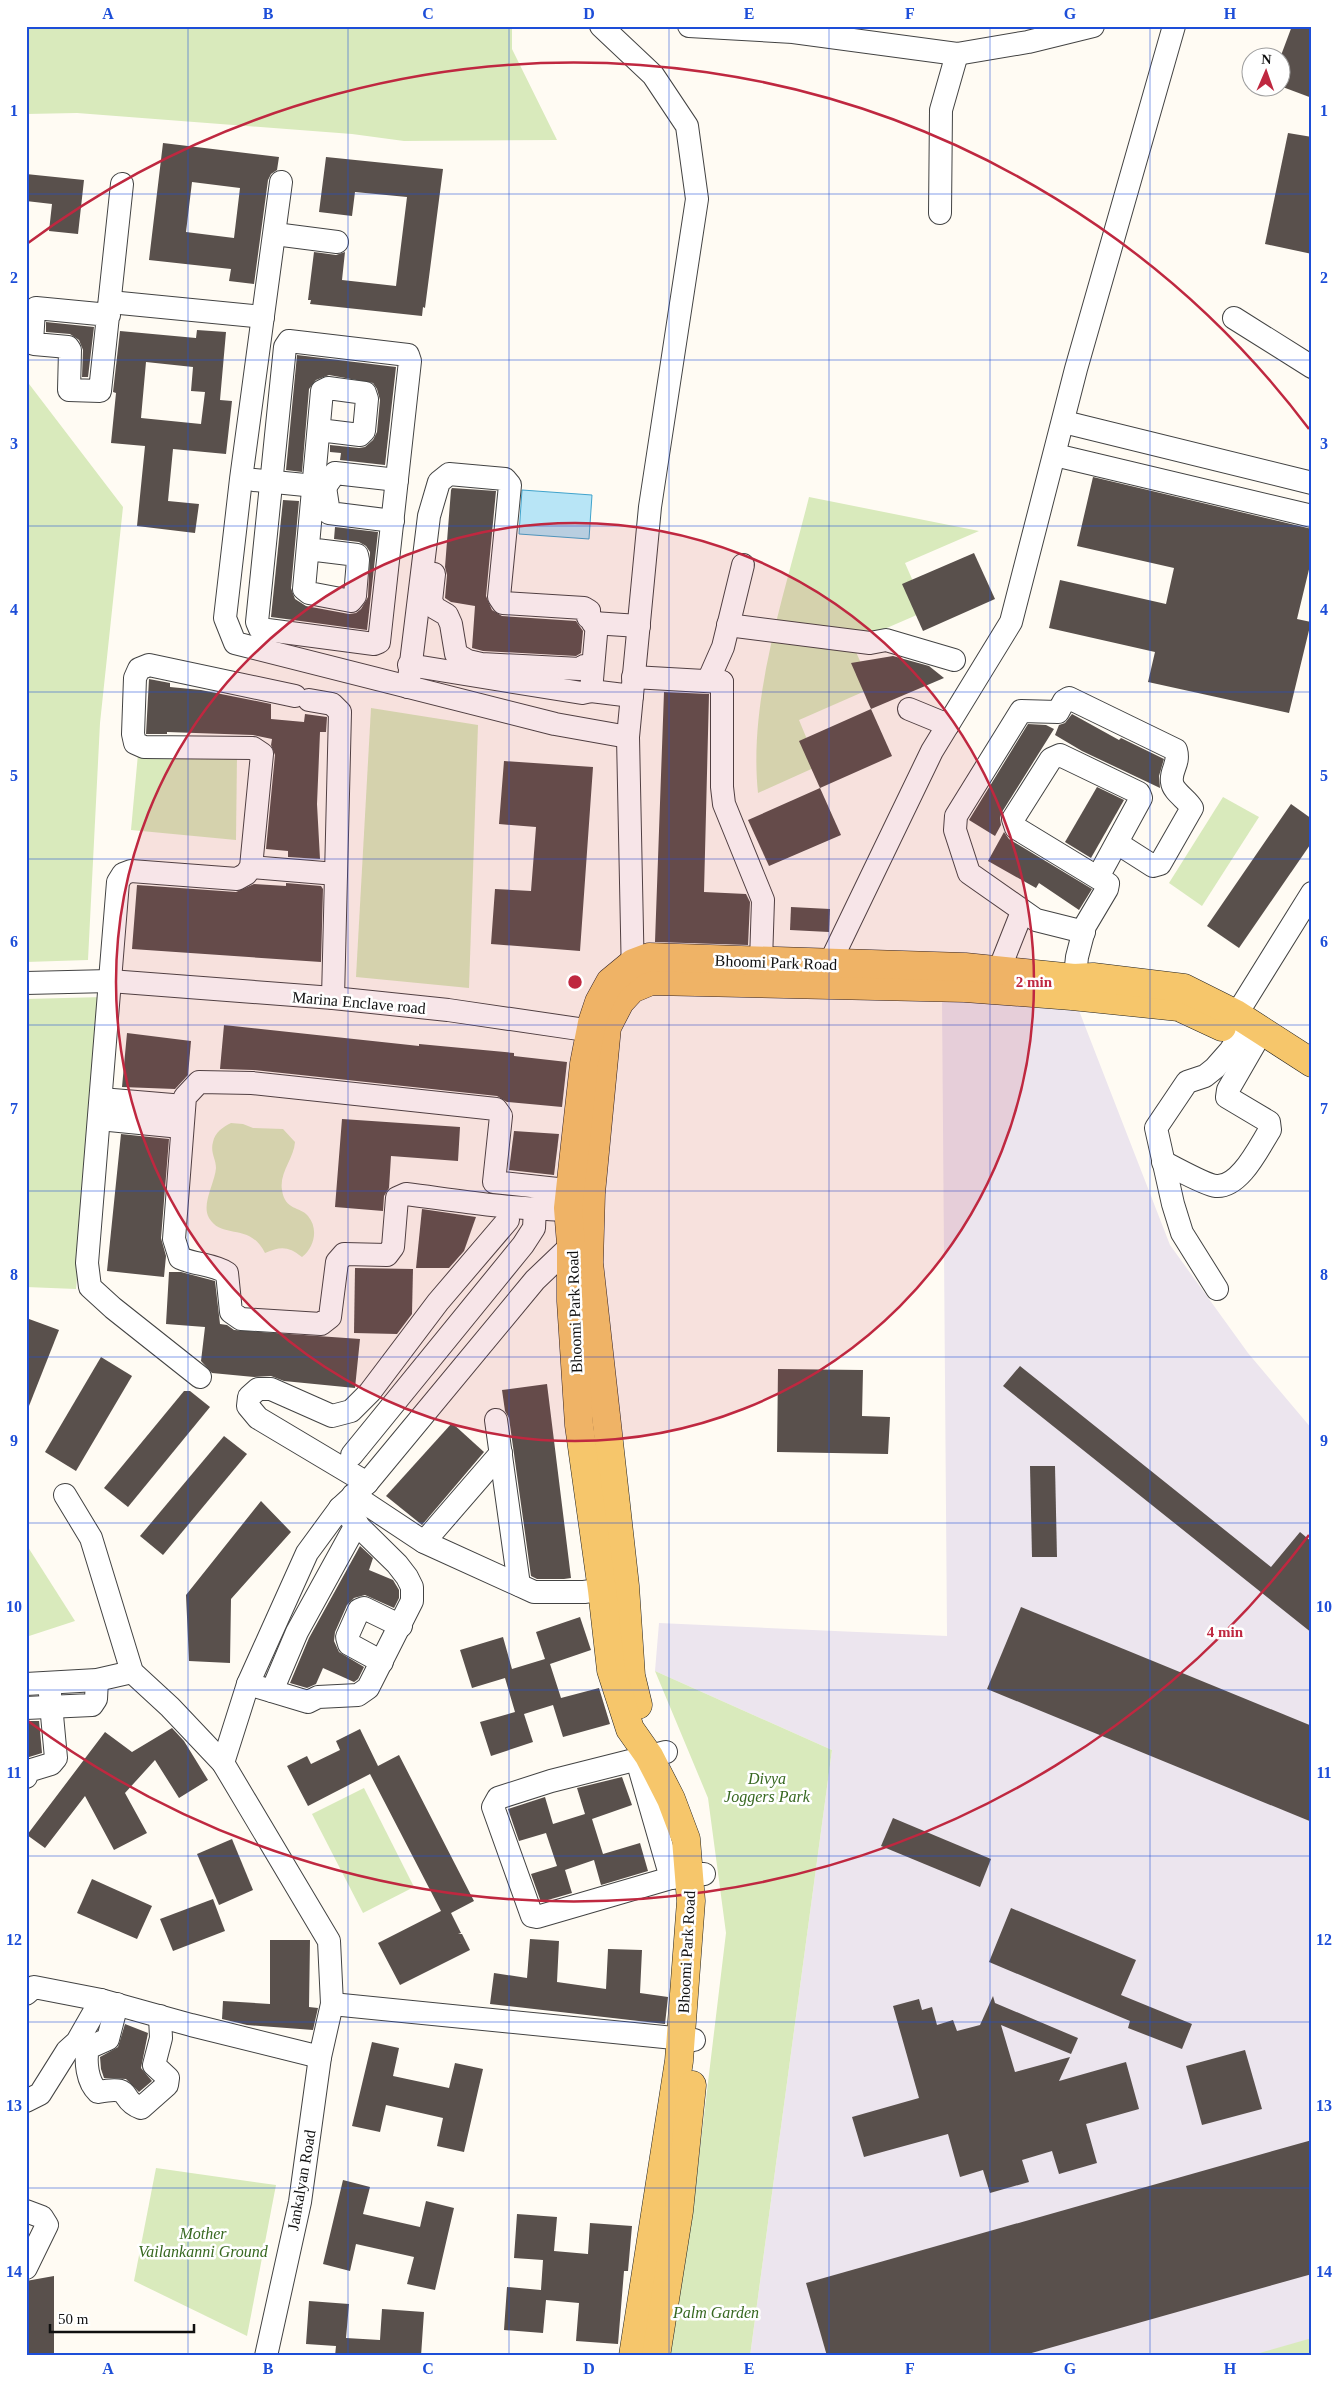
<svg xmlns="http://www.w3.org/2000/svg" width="1338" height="2382" viewBox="0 0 1338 2382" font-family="Georgia,serif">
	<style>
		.industrial { fill: #ece5ee }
		.green { fill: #d9eabc }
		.water { fill: #b8e5f6; stroke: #40a3cc }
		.building { fill: #59504c; fill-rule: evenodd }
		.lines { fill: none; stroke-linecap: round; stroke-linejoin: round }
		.minor-casing { stroke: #434343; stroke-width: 24 }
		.major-casing { stroke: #212121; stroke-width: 29 }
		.minor { stroke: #fff; stroke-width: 22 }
		.major { stroke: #f6c66b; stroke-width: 28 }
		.grid { fill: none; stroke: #1d4ed8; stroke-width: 1; stroke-opacity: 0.55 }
		.ring { fill: none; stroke: #bf2840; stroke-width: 2.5 }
		.labels { text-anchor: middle; stroke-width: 5; stroke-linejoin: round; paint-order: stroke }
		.street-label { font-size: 16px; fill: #101010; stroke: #fff }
		.park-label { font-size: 16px; font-style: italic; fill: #376820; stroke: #fff }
		.centre { fill: #bf2840; stroke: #fff; stroke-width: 2.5 }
		.ring-label { font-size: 15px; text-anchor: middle; font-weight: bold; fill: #bf2840; stroke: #fff; stroke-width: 5; stroke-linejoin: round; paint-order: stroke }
		.neatline { fill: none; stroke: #1d4ed8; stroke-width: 2 }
		.grid-label { font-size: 16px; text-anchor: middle; font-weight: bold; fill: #1d4ed8 }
	</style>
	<rect width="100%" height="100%" fill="#fffbf3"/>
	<!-- industrial -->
	<path class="industrial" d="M942 998 1078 1008 1170 1245 1248 1353 1312 1429V2356H750L832 1750 655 1671 659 1623 947 1636Z"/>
	<!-- green -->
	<g class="green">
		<path d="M26 26H512V49L557 140 404 141 352 134 77 113 26 114Z"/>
		<path d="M26 380 123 507 100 723 88 960 26 962Z"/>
		<path d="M809 497 979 531 905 563 926 611 852 643 872 688 799 720 818 766 758 793C748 697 786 590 809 497Z"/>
		<path d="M371 708 478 725 469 988 356 977Z"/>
		<path d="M138 754 237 755 236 840 131 830Z"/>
		<path d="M1223 797 1259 817 1202 906 1169 883Z"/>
		<path d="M103 997 76 1289 26 1287V999Z"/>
		<path d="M231 1123 243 1124 253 1128 283 1129 295 1142C294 1158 279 1173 282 1190 285 1211 300 1206 308 1216 319 1229 314 1248 302 1257 288 1246 281 1246 265 1253 250 1222 222 1240 209 1218 201 1204 215 1183 216 1168 216 1159 210 1152 213 1142 215 1132 223 1127 231 1123Z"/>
		<path d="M26 1544 75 1621 26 1637Z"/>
		<path d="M655 1671 832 1750 750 2356H670L693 2207 726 1933 708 1798Z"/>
		<path d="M364 1788 414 1887 363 1913 312 1814Z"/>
		<path d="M156 2168 276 2185 247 2336 134 2281Z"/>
		<path d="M1312 2338V2356H1249Z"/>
	</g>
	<!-- water -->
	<path class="water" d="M522 490 592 495 589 539 519 534Z"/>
	<!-- building -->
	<g class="building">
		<path d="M1292 26H1312V98L1280 86V58Z"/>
		<path d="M1288 133 1312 137V254L1265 244Z"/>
		<path d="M163 143 279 157 277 170 271 174 268 180 254 284 229 281 231 269 149 260ZM192 182 240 188 234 238 186 232Z"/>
		<path d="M326 157 443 169 425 308 423 307 422 316 310 304 311 300H308L314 252 336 255 345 252 342 280 396 286 407 197 355 192 352 216 319 212Z"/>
		<path d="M26 174 84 180 78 234 49 231 52 204 26 201Z"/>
		<path d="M46 322 94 327 88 377H82L83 350 79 340 70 334 46 332Z"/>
		<path d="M197 330 226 332 220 400 232 401 226 454 173 449 168 501 199 504 195 533 137 526 145 446 111 443 116 393 113 392 120 331 196 338ZM146 362 193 367 191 391 205 392 201 424 141 418Z"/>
		<path d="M297 355 396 367 385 465 340 460 341 453 330 452V445L359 448 365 447 373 440 377 432 380 400 377 389 373 383 329 375 316 380 309 389 302 472 286 470Z"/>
		<path d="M1093 477 1312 529V557L1297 619 1311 622 1289 713 1148 682 1155 652 1049 628 1060 580 1166 604 1174 568 1077 546Z"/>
		<path d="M452 488 496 491 486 596 492 610 502 616 576 621 583 631 581 653 576 656 483 651 472 648 475 606 451 602 445 598 447 575 445 567 451 490Z"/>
		<path d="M283 500 299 501 291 588 295 599 306 606 349 614 356 613 361 609 368 597 370 552 366 546 359 542 334 539 335 527 378 532 367 630 271 617Z"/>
		<path d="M974 553 995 599 923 631 902 584Z"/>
		<path d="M893 656 929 666 944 678 871 709 851 663Z"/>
		<path d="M149 679 170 683V687L201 690 271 704V719L304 722 305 714 327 717 326 732H320L317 804 320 859 288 857V851L266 849 275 755 271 745 272 739 253 735 167 732V734H146Z"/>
		<path d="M664 692 709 694 704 892 746 894 750 902 748 945 655 942Z"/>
		<path d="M871 709 892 756 820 788 799 741Z"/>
		<path d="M1072 714 1119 740 1121 738 1164 759 1159 776 1160 788 1082 751 1055 735 1059 725 1065 723Z"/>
		<path d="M1028 724 1046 725 1054 729 1002 812 1000 818 1001 825 995 836 969 820Z"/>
		<path d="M504 761 593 767 580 951 491 944 495 889 531 891 536 827 499 824Z"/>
		<path d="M1097 787 1124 800 1091 858 1065 842Z"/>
		<path d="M820 788 841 835 769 866 748 820Z"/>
		<path d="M1291 804 1312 819V842L1239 948 1207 926Z"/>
		<path d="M1004 832 1009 839 1092 889 1079 910 1039 883 1036 888 988 861Z"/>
		<path d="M286 883 321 886 323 889 321 962 132 949 137 885 236 892 254 884 286 886Z"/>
		<path d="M791 907 830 909 829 932 790 930Z"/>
		<path d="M224 1025 419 1046V1044L514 1053V1056L567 1062 562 1107 507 1102 497 1096 253 1070 220 1069Z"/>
		<path d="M127 1033 191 1041 188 1075 175 1089 122 1087Z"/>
		<path d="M342 1119 460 1127 458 1161 391 1156 389 1188 384 1196 383 1211 335 1207Z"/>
		<path d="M514 1131 559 1134 554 1175 509 1170Z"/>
		<path d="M121 1134 169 1139 161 1238 166 1256 164 1277 107 1271Z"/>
		<path d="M422 1209 476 1217 464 1251 449 1268H416Z"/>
		<path d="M355 1268 413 1269 412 1314 397 1334 354 1333Z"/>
		<path d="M169 1272H181L215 1281 220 1324 227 1325 234 1330 360 1339 355 1388 284 1381 271 1376 254 1377 212 1373 201 1361 205 1327 166 1324Z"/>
		<path d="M29 1319 59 1330 27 1411 26 1327Z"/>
		<path d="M101 1357 132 1376 76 1471 45 1452Z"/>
		<path d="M1020 1366 1271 1567 1300 1532 1312 1542V1633L1003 1386Z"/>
		<path d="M778 1369 863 1370 862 1416 890 1417 888 1454 777 1452Z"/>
		<path d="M547 1384 571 1578 564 1579H537L531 1576 509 1418 505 1411 502 1390Z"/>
		<path d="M184 1391H190L210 1407 128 1507 104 1488Z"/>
		<path d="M452 1423 484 1452 422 1525 386 1496Z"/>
		<path d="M224 1436 247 1454 163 1555 140 1536Z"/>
		<path d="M1030 1466H1055L1057 1557H1032Z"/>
		<path d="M261 1501 291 1532 231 1599 230 1663 189 1661 186 1595Z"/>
		<path d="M360 1546 373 1558 369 1570 393 1580 399 1590V1598L394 1608 365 1595 354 1598 347 1605 335 1632 334 1641 339 1652 364 1667 358 1679 354 1682 323 1668 316 1684 307 1688 290 1683 309 1638Z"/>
		<path d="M1021 1607 1312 1726V1822L987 1689Z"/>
		<path d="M580 1617 591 1650 550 1664 561 1698 599 1688 610 1724 563 1737 553 1705 524 1714 533 1742 491 1756 480 1722 515 1712 505 1678 472 1688 460 1650 503 1637 512 1669 545 1659 536 1632Z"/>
		<path d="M26 1721H39L42 1753 26 1758Z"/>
		<path d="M172 1728 184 1741 208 1780 179 1798 155 1760 125 1793 147 1833 114 1850 85 1796 45 1848 27 1835 105 1732 132 1752Z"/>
		<path d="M360 1729 378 1766 399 1755 474 1901 451 1913 461 1933 458 1934H462L470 1950 400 1985 378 1943 441 1911 370 1774 308 1806 287 1766 307 1756 311 1764 340 1750 336 1741Z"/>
		<path d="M622 1777 632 1805 592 1819 603 1854 640 1843 648 1871 601 1885 594 1860 565 1870 572 1893 541 1902 531 1874 557 1866 546 1833 519 1841 508 1809 545 1797 553 1824 585 1814 577 1788Z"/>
		<path d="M893 1818 991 1859 980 1887 881 1846Z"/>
		<path d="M232 1839 253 1890 219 1905 197 1854Z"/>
		<path d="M92 1879 152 1906 137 1939 77 1913Z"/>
		<path d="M213 1899 225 1931 173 1951 160 1919Z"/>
		<path d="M1011 1908 1136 1960 1121 1995 1192 2024 1182 2049 1128 2028 1130 2021 989 1962Z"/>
		<path d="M530 1939 559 1941 557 1982 606 1989 608 1949 642 1950 640 1993 668 1997 665 2024 490 2004 494 1973 527 1978Z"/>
		<path d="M270 1940H310L309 2007 318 2008 313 2030 247 2025 222 2019 223 2001 270 2004Z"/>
		<path d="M993 1996 995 2003 1078 2038 1071 2054 1001 2025 1015 2072 1070 2057 1059 2081 1126 2062 1139 2109 1086 2124 1097 2163 1059 2174 1052 2151 1022 2160 1029 2182 990 2193 983 2170 960 2177 948 2134 864 2157 852 2117 919 2098 893 2006 919 1999 922 2010 932 2007 937 2025 953 2020 957 2031 980 2025Z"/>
		<path d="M125 2024 148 2033 141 2068 152 2081 139 2092 126 2079 104 2078 101 2069 100 2057 118 2047Z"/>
		<path d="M372 2042 399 2048 393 2076 449 2088 455 2063 483 2069 464 2152 437 2146 443 2118 386 2105 380 2132 352 2126Z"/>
		<path d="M1245 2050 1262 2109 1202 2125 1186 2066Z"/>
		<path d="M1312 2140V2274L1021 2356H827L806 2283Z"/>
		<path d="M343 2180 370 2187 363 2214 420 2227 426 2201 454 2208 435 2290 407 2284 414 2257 356 2244 350 2271 323 2264Z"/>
		<path d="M517 2214 557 2217 554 2251 588 2254 590 2223 632 2226 628 2271H624L618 2344 576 2341 579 2303 546 2300 543 2333 504 2330 507 2287 541 2290 543 2260 514 2258Z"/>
		<path d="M54 2276V2356H26V2281Z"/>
		<path d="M309 2301 349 2304 346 2338 380 2340 382 2309 424 2312 421 2356H335L336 2346 306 2344Z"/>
	</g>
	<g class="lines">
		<defs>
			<g id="minor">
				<path d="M601 26 653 75 687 126 697 199 650 507 628 737 633 979"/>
				<path d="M689 26 793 32 957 54 1028 42 1093 26"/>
				<path d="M281 182 241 479 225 618 235 643 555 724 628 737"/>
				<path d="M940 213 941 110 957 54"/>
				<path d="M275 234 337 242"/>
				<path d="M110 302 263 317"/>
				<path d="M109 315 36 308 34 310 32 342 34 344 68 347 70 350 69 390 100 391 122 184"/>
				<path d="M1234 318 1312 367"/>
				<path d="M289 341 408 355 410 361 379 642 374 644 260 629 257 622 285 347Z"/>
				<path d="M1064 422 1312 483"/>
				<path d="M1055 455 1312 516"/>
				<path d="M254 480 325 487 335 473 397 480"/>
				<path d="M325 487 329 513 393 521"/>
				<path d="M308 549 357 555 358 560 355 596 351 601 309 593 304 589 322 391 328 388 365 393 367 399 364 431 360 435 319 430"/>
				<path d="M434 574 431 601 435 608 447 615 451 624 456 654 468 661 481 664 580 669 584 666"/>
				<path d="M593 623 639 626"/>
				<path d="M728 625 870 643 886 640 954 660"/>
				<path d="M409 665 582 693 591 691 597 623"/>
				<path d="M633 677 722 682"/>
				<path d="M708 681 723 647 743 565"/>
				<path d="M722 682V787L724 804 763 900 761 961"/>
				<path d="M408 687 429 516 439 482 449 474 505 479 510 485 499 597 503 603 584 608 589 611 588 617"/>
				<path d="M591 691 632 696"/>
				<path d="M309 700 332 704 340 712 333 998"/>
				<path d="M909 709 948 725"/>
				<path d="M251 867 336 874"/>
				<path d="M1084 932 1036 920 969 873 955 830 956 816 1021 711 1058 712 1064 701 1069 698 1176 750C1180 764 1170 770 1172 782 1173 792 1187 799 1192 808L1160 864 1153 866 1117 843"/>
				<path d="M823 977 932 751 1011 622 1076 369 1174 26"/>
				<path d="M26 983 110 981 333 998 448 1010 606 1033"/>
				<path d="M997 986 999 970 1022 912"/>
				<path d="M1073 994 1077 957 1085 926 1107 889 1108 884 1016 828 1013 819 1051 759 1060 755 1139 793 1141 798 1098 877"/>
				<path d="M1228 1028 1312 893"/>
				<path d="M101 1099 184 1106"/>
				<path d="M99 1119 181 1127"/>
				<path d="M1163 1162C1174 1167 1205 1185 1216 1186 1240 1188 1259 1147 1270 1130L1269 1122 1227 1097 1228 1090 1262 1031"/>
				<path d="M585 1192 494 1182 501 1116 496 1109 252 1083 199 1082 185 1097 174 1239 180 1258C196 1265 213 1264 227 1273L231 1312 241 1319 321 1324 330 1317 337 1262 344 1254 387 1255 393 1247 397 1198 406 1194C453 1200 500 1208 547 1209 560 1210 572 1209 585 1210"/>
				<path d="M1217 1289 1182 1233 1173 1204 1156 1128 1187 1082 1205 1076 1215 1068 1230 1051 1249 1022"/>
				<path d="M200 1377 113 1308 90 1287 87 1263 118 882 123 874 131 871 237 879 246 874 251 867 262 754 253 748 144 747 135 743 133 734 135 678 139 669 149 665 295 696"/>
				<path d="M496 1420 519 1585"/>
				<path d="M352 1455 523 1245 534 1228 535 1208"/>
				<path d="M367 1483 258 1418 248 1406 249 1397 258 1389H271L332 1416 351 1411 370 1392 438 1302 508 1220"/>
				<path d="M65 1495 91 1538 132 1672 170 1707 223 1763 329 1941 332 2004 320 2057 300 2202 266 2356"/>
				<path d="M353 1495 424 1542 534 1592H584L619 1587"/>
				<path d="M424 1542 501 1453"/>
				<path d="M382 1662 349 1644 347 1637 359 1610 364 1608 401 1626"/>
				<path d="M26 1684 97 1680 132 1672"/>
				<path d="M248 1684 308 1702 318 1697 358 1695 368 1688 412 1601V1587L407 1577 397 1564 340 1508"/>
				<path d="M272 1691 297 1632 357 1523"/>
				<path d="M26 1708 92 1705 96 1699 97 1680"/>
				<path d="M666 1752 551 1781 498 1798 493 1807 532 1916 537 1917 671 1878"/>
				<path d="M637 1760 671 1878 704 1874"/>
				<path d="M223 1763 248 1684 307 1553 340 1508 367 1483 535 1280 579 1238"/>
				<path d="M26 1777 28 1771 51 1764 56 1758 49 1683"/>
				<path d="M26 1994 34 1987 101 2000 191 2025 320 2057"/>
				<path d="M117 2004 108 2039 88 2048C85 2061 87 2082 98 2092 136 2085 117 2099 141 2108L167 2085 168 2078 154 2065 161 2038 160 2016"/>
				<path d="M332 2004 694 2040"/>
				<path d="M26 2101 40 2094 67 2051 77 2042 101 2000"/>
				<path d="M26 2211 42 2217 47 2225 26 2268"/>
			</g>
			<g id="major">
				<path d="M638 1705 631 1676 625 1586 589 1263 591 1193 607 1027 620 1002 632 989 651 981 965 988 1072 996 1179 1007 1222 1027"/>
				<path d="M633 2356 679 2061 691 1901 686 1839 671 1799 649 1756 630 1729 611 1670 602 1590 579 1425 571 1301V1244L568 1208 584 1064 592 1023 599 1002 610 982 633 963 649 957 965 967 1074 978 1093 977 1184 988 1236 1014 1312 1063"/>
				<path d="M656 2356 679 2211 692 2085"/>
			</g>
		</defs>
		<!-- minor casing -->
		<use href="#minor" class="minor-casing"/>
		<!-- major casing -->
		<use href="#major" class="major-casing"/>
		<!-- minor -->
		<use href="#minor" class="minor"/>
		<!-- major -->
		<use href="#major" class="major"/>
	</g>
	<!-- grid -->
	<path class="grid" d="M188 26V2356M348 26V2356M509 26V2356M669 26V2356M829 26V2356M990 26V2356M1150 26V2356M26 194H1312M26 360H1312M26 526H1312M26 692H1312M26 859H1312M26 1025H1312M26 1191H1312M26 1357H1312M26 1523H1312M26 1690H1312M26 1856H1312M26 2022H1312M26 2188H1312"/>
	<!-- distance rings -->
	<circle cx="575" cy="982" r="459" fill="#bf2840" fill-opacity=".12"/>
	<g class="ring">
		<circle cx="575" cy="982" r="459"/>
		<path d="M1309 1535A919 919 0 0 1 28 1721M28 243A919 919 0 0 1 1309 429"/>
	</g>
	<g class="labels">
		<!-- street labels -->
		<g class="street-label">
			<text transform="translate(776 962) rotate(2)" y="6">Bhoomi Park Road</text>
			<text transform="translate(359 1002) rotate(5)" y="6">Marina Enclave road</text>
			<text transform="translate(574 1312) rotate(-92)" y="6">Bhoomi Park Road</text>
			<text transform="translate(686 1952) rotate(-87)" y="6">Bhoomi Park Road</text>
			<text transform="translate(301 2180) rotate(-80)" y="6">Jankalyan Road</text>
		</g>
		<!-- park labels -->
		<g class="park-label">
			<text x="767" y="1784">Divya<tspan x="767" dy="18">Joggers Park</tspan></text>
			<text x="203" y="2239">Mother<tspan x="203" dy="18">Vailankanni Ground</tspan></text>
			<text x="716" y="2318">Palm Garden</text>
		</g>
	</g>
	<circle cx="575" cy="982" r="8" class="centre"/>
	<g class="ring-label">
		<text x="1034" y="987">2 min</text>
		<text x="1225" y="1637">4 min</text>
	</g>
	<!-- border -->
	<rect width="1338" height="2382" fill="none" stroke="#ffffff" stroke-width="55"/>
	<!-- north arrow -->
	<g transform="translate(1266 72) rotate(2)"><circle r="24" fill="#ffffff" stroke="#9f9f9f"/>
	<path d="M0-4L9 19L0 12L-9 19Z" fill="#bf2840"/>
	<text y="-8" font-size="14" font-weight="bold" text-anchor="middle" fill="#101010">N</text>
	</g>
	<!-- scale -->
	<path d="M50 2324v8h144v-8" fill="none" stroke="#101010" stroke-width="2.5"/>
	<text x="58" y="2324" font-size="15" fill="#101010" stroke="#ffffff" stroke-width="4" paint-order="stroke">50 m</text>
	<rect x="28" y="28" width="1282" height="2326" class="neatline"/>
	<g class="grid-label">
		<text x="108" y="19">A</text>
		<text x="268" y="19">B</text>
		<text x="428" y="19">C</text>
		<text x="589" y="19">D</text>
		<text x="749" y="19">E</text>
		<text x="910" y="19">F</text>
		<text x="1070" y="19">G</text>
		<text x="1230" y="19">H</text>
		<text x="14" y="116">1</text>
		<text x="1324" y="116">1</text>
		<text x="14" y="283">2</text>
		<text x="1324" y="283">2</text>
		<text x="14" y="449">3</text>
		<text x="1324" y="449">3</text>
		<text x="14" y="615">4</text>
		<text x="1324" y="615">4</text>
		<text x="14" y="781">5</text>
		<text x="1324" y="781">5</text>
		<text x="14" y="947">6</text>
		<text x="1324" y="947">6</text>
		<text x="14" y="1114">7</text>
		<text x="1324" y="1114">7</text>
		<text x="14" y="1280">8</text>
		<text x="1324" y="1280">8</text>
		<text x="14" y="1446">9</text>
		<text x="1324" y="1446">9</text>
		<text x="14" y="1612">10</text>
		<text x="1324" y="1612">10</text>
		<text x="14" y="1778">11</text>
		<text x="1324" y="1778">11</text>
		<text x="14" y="1945">12</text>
		<text x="1324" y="1945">12</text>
		<text x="14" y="2111">13</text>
		<text x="1324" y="2111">13</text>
		<text x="14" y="2277">14</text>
		<text x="1324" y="2277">14</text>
		<text x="108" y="2374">A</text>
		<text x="268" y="2374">B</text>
		<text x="428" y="2374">C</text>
		<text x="589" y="2374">D</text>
		<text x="749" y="2374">E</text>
		<text x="910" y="2374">F</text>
		<text x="1070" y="2374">G</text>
		<text x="1230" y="2374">H</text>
	</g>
</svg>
